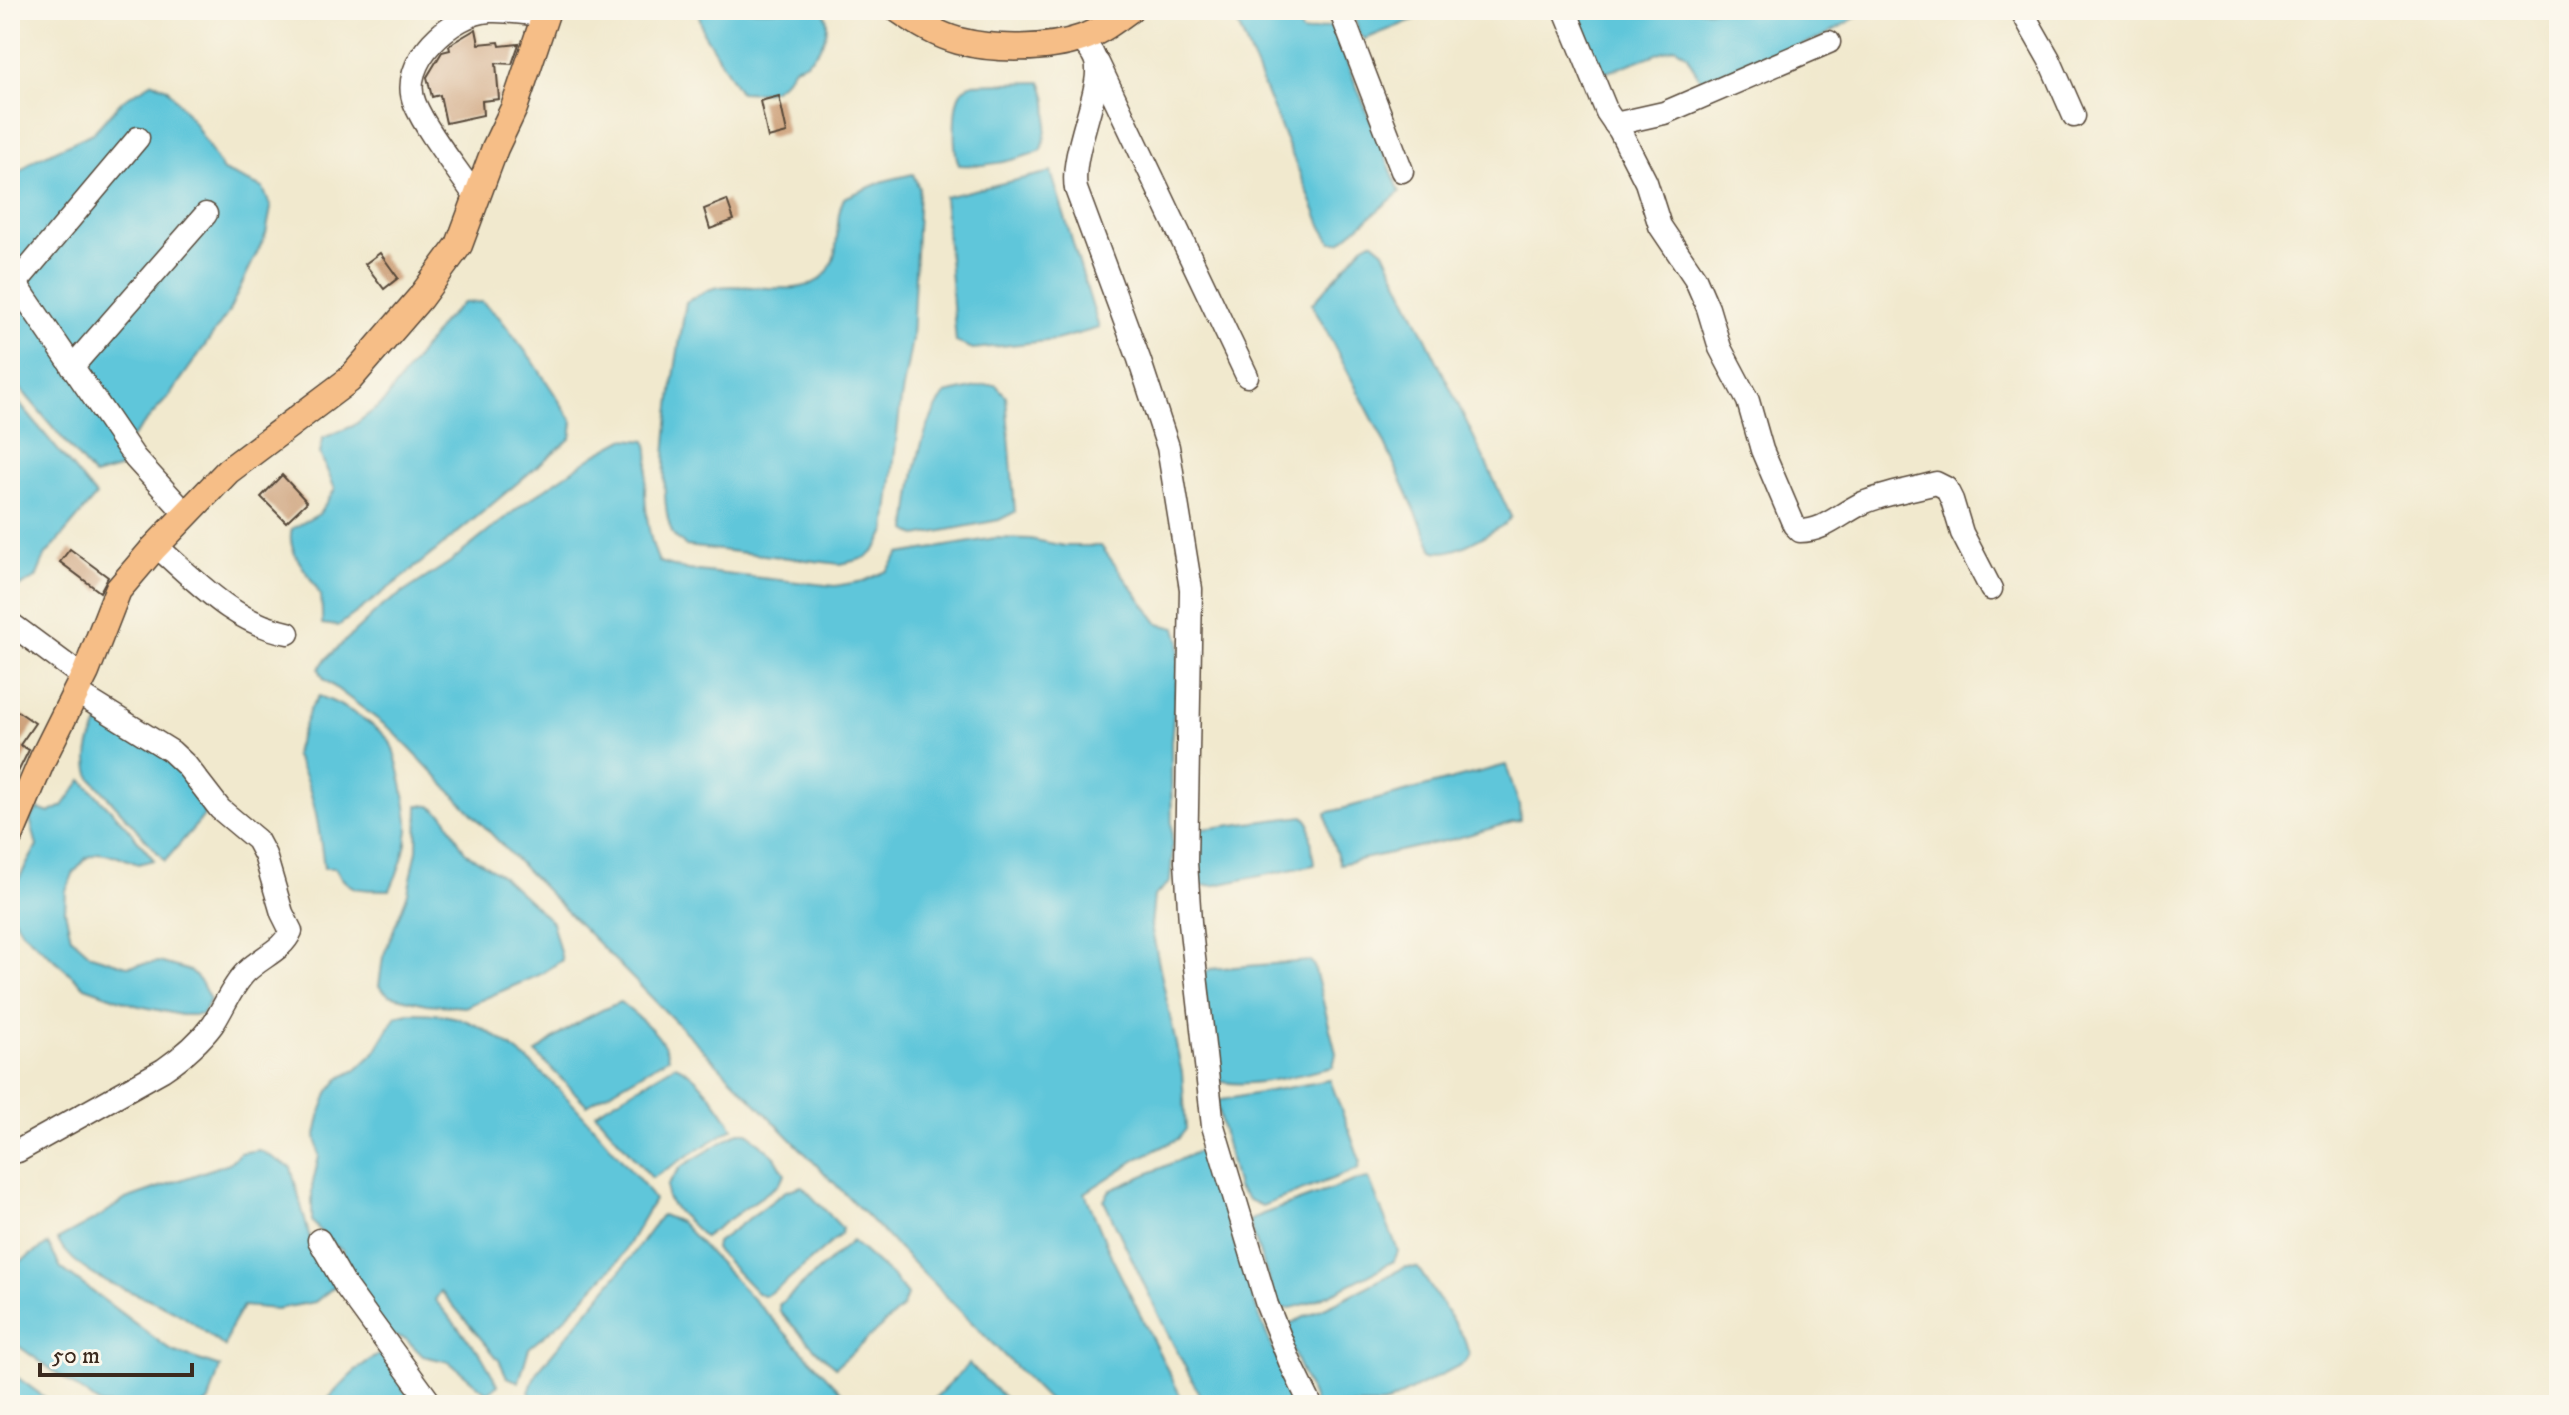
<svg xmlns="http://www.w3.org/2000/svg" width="2569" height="1415" viewBox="0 0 2569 1415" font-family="'IM FELL DW Pica',serif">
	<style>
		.water { fill: #5ec6da; stroke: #4c787c; stroke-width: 2 }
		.building { fill: #cda17a }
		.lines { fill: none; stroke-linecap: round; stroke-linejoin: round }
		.minor-casing { stroke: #564738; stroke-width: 25 }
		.major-casing { stroke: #564738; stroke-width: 29 }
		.minor { stroke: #fff; stroke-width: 22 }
		.major { stroke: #f6be87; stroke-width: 26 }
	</style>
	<rect width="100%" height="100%" fill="#fbf7ec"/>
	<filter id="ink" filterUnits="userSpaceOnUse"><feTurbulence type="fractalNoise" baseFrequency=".0125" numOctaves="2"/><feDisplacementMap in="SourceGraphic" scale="16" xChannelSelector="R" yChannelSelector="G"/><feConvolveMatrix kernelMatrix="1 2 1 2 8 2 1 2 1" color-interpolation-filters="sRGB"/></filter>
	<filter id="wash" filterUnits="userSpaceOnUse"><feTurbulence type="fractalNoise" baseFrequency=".006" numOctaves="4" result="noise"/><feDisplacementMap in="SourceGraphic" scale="32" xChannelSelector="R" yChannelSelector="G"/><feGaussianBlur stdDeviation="1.8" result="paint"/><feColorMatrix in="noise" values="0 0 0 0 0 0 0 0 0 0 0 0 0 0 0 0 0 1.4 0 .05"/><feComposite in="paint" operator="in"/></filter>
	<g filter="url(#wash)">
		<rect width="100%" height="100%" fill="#f1e9ce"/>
		<!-- water -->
		<g class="water">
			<path d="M698 10H823C825 14 827 18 827 23 828 42 811 64 794 67 779 92 769 94 740 92L703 32Z"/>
			<path d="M1232 10H1291L1303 33 1332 26 1400 192 1340 242H1331L1322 227Z"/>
			<path d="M1353 10H1438L1365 39 1359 34Z"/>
			<path d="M1568 10H1868L1824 36 1715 81 1702 83 1686 54 1675 47 1602 74Z"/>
			<path d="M153 82 167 88 195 124 223 171 263 188 271 208 266 234 228 313 170 395 123 447 125 467 94 476 20 388 10 352V180L34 160 93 133 123 100Z"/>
			<path d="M1041 82C1052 104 1047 127 1042 150 1014 161 989 167 959 165 953 152 953 107 960 94 962 90 967 87 970 84Z"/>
			<path d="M1051 172 1099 328 1056 340 973 349 956 342 944 197Z"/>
			<path d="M913 174 919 188 912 339 901 399 886 531C874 558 868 558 840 564L686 546C681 542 676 539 673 534 651 489 678 354 686 302 696 297 707 288 719 287 751 282 810 302 829 269 842 247 833 220 844 198L884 181Z"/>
			<path d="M1372 241 1384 251C1426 340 1471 428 1511 517L1505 524C1489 533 1450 559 1433 550L1381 435 1312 304 1363 246Z"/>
			<path d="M482 302 499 317 533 361 573 422 571 438C494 502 419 568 338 626L322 624C322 615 323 601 319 593 310 573 285 552 292 529L319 514 335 489 320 454 323 438 353 426 383 403 443 322 463 303Z"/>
			<path d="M10 382 18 402 96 496 45 556 36 578 10 591Z"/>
			<path d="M986 385H996L1006 396 1015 512 999 520 917 536 907 530C912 484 918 432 945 394Z"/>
			<path d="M624 439 646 441C652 459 645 474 645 492 646 517 649 540 659 562L688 570 835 586 864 581 887 571 899 554 995 538 1030 539 1064 546H1101L1159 624 1176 628 1180 641 1171 742 1172 858 1170 882 1154 896 1151 926 1182 1073 1186 1129 1178 1139 1139 1158 1085 1193 1112 1258 1185 1405H1053L526 870 393 731 324 679 319 669 325 660 381 607 450 562 523 504 596 454Z"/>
			<path d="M319 696C339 703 374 723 388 739 397 750 409 815 408 830 406 851 399 871 390 890 362 889 349 894 335 868H324C319 829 315 789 294 755L310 709Z"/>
			<path d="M103 714 174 763 203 805 204 816 165 861 91 778C83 754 92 736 103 714Z"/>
			<path d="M1506 765 1519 805 1520 820 1454 839 1340 864 1329 831 1326 813Z"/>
			<path d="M82 780 126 826 154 860 138 864 118 856 98 853 86 858 73 874 66 891 65 911 71 937 91 955 127 966 159 962 190 971 201 982 210 1000 202 1015H181L135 1005 85 987 22 931 10 912 13 889 37 846 30 819 38 809 49 813 63 806Z"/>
			<path d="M418 805 430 806 444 815 465 852 501 875 552 922 562 960 541 974 465 1007 426 1004 389 995 379 986 383 957 408 893 417 850Z"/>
			<path d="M1304 816 1309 822 1314 865 1216 885 1198 886 1193 830Z"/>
			<path d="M1309 961 1314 966 1336 1053 1333 1067C1305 1073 1240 1092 1215 1079L1203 975 1210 969Z"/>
			<path d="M620 1002C636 1016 666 1036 668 1058L587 1105 536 1053C560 1032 591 1014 620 1002Z"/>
			<path d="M409 1013C429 1013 450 1014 469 1022 538 1053 595 1130 644 1185L654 1200 619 1260 562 1321 529 1348 519 1382 507 1377 499 1360 441 1291 435 1300 481 1355 498 1385 487 1393 449 1362 423 1356 406 1339 386 1334 345 1278 343 1250 328 1241 312 1221V1187L319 1156 316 1135 321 1112 329 1091 340 1078 356 1070 374 1053 396 1016Z"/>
			<path d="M675 1065C696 1072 722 1109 733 1128L652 1178 595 1113Z"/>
			<path d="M1330 1080 1360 1160 1358 1169 1262 1206 1249 1200 1237 1188 1216 1101Z"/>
			<path d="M739 1132H747L775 1157 785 1174 778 1185 704 1237 678 1212 667 1198V1185L681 1167Z"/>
			<path d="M259 1150 291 1168 309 1235 335 1286 315 1302 276 1309 243 1306 230 1328 225 1347C209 1336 195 1323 179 1314 133 1286 91 1289 57 1240L96 1219 126 1199 229 1163 240 1153Z"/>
			<path d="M1199 1151H1210C1231 1238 1257 1326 1300 1405H1205L1167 1332 1104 1201 1109 1191Z"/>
			<path d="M1369 1179 1398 1251 1394 1261C1370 1273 1301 1314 1278 1308L1249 1221 1263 1214 1354 1181Z"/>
			<path d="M802 1186 842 1228 841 1234 783 1284 765 1296 757 1293 715 1249 716 1243 786 1191Z"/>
			<path d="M662 1215 680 1222 846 1397 848 1405H538L529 1392 536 1373 619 1273Z"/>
			<path d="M852 1241 892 1276 907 1295 902 1308 836 1367 819 1353 780 1312 779 1305Z"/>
			<path d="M48 1244 61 1268 172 1351 220 1367 209 1401 205 1405H101L10 1340V1268Z"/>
			<path d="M1405 1267 1418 1268 1464 1338 1469 1355 1464 1363 1383 1405H1316L1286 1336 1287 1325 1337 1302Z"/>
			<path d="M387 1351 397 1359 403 1390 418 1405H328V1399C346 1380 362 1361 387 1351Z"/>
			<path d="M969 1364 1012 1405H928Z"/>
			<path d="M10 1372 55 1405H10Z"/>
		</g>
		<g id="blocks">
			<!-- building -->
			<g class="building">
				<path d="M476 29 479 44 499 42 500 46 519 44 512 64 496 63 499 99 482 101 483 115 446 123 440 95 432 97 427 77 442 52 450 50 449 46 454 42Z"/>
				<path d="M779 96 787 133 768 138 760 101Z"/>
				<path d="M727 200 734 220 710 229 704 209Z"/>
				<path d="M380 253 398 278 384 289 365 264Z"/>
				<path d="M282 475 307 502 286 522 261 497Z"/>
				<path d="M70 549 108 577 100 592 60 562Z"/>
				<path d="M10 706 35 723 20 745 29 750 10 788Z"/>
			</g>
		</g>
	</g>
	<g filter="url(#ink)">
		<use href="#blocks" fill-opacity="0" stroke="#564738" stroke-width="2"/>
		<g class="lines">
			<defs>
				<g id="minor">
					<path d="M1340 10 1402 171"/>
					<path d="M1565 10 1607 112 1620 131 1646 182 1660 226 1695 278 1708 308 1720 348 1748 401 1762 450 1794 525 1800 531C1825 531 1841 513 1863 503 1886 493 1912 490 1936 483L1946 488 1952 500 1962 533 1991 589"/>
					<path d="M2021 10 2049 59 2074 116"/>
					<path d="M1080 39C1086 45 1092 51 1095 59 1106 84 1069 151 1076 189L1139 359 1168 447 1191 589 1186 862 1190 922 1213 1126 1267 1305 1290 1362 1311 1405"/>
					<path d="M1098 63 1247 376"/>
					<path d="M1615 124 1664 113 1829 42"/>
					<path d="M475 196C457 169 427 132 415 104 397 63 453 13 490 11 508 10 527 14 545 15"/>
					<path d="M10 275 135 458 187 515"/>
					<path d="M16 283 138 138"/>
					<path d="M72 367 206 214"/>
					<path d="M156 546C197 581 233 623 288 633"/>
					<path d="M10 623 83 677"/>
					<path d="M10 1152 18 1151 163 1070C182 1057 199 1043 213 1024 224 1007 232 986 246 972 261 957 283 950 291 931L282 913 265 855 257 840 220 809 186 765 171 751 76 692"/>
					<path d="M319 1240 346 1287 432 1405"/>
				</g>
				<g id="major">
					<path d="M899 10C918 23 937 35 959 41 994 50 1048 50 1082 38 1099 32 1114 21 1129 10"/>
					<path d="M10 836 43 758 86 672 118 590 153 549 228 471 349 380 420 298 459 245 495 148 514 108 547 10"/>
				</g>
			</defs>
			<!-- minor casing -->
			<use href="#minor" class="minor-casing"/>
			<!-- major casing -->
			<use href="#major" class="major-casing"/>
			<!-- minor -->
			<use href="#minor" class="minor"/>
			<!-- major -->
			<use href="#major" class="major"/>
		</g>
	</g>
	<!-- margin -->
	<rect width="2569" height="1415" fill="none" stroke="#fbf7ec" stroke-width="40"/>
	<!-- scale -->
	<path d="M40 1363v12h152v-12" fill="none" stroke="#3b2a1e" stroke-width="4"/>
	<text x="52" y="1363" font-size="24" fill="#3b2a1e" stroke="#fbf7ec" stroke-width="6" paint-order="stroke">50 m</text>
</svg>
